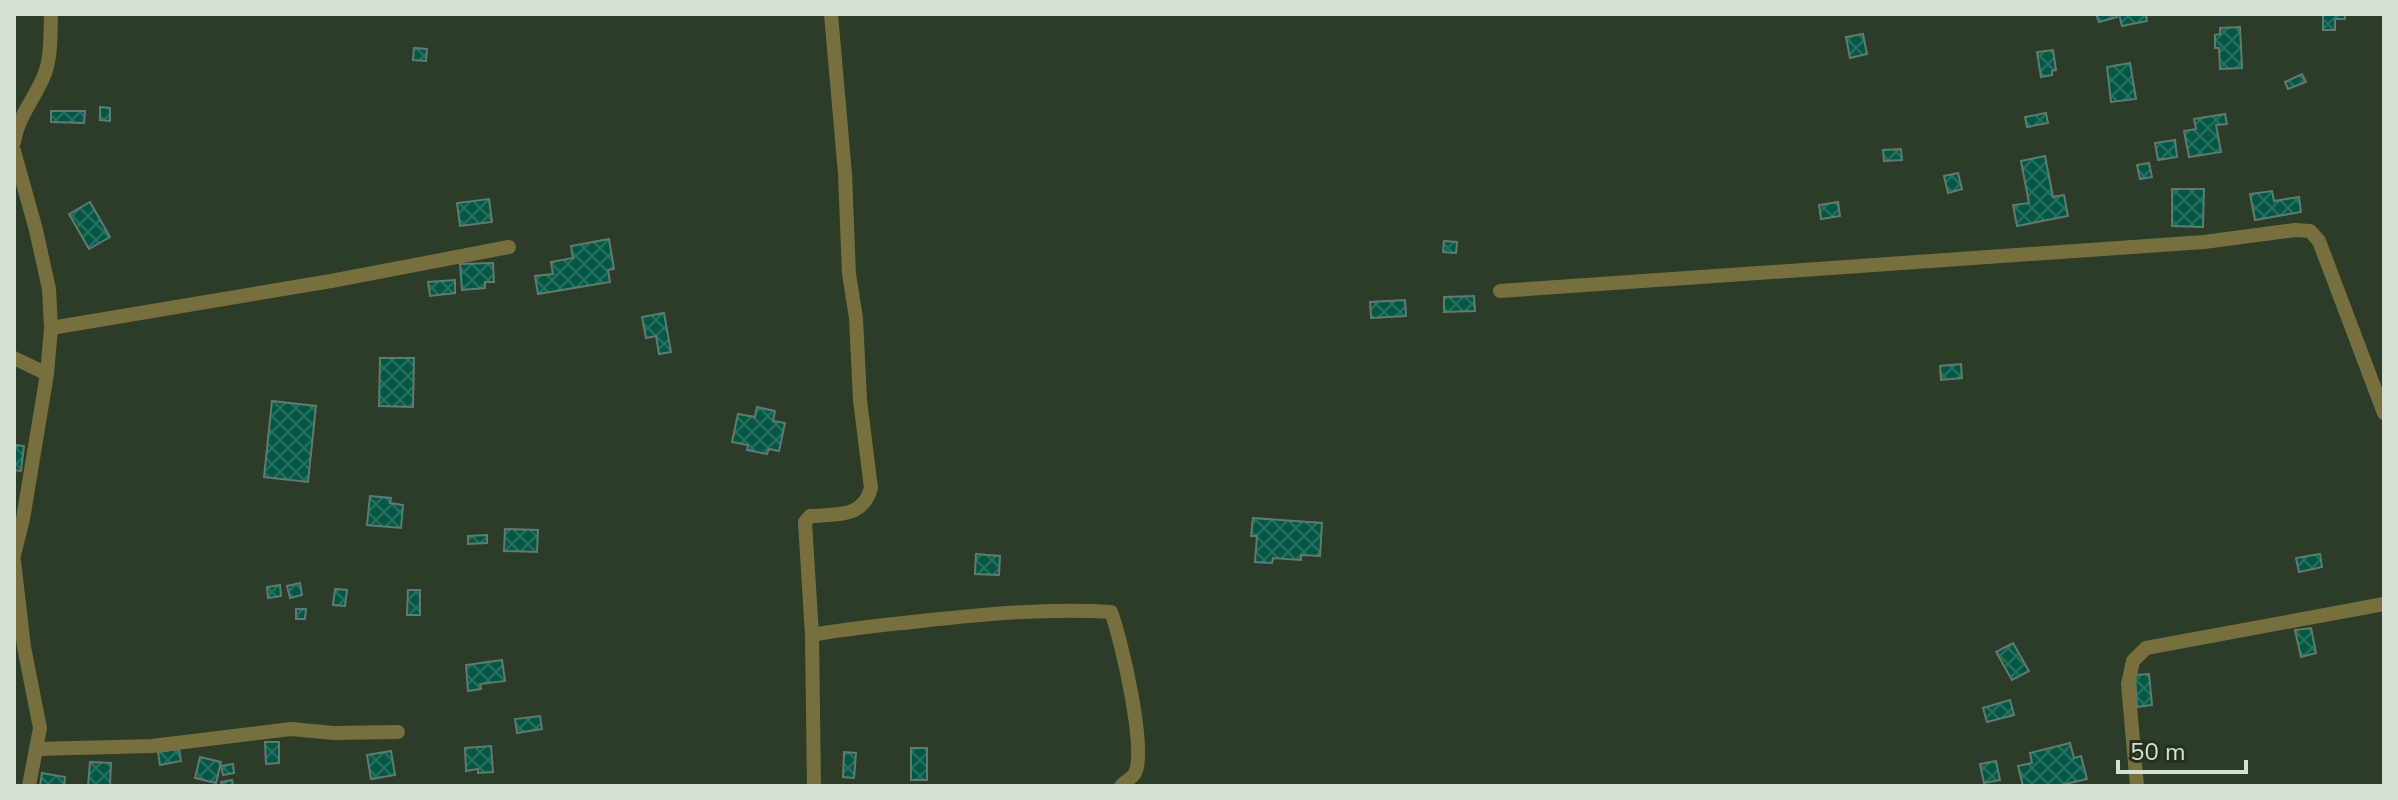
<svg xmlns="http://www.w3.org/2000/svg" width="2398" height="800" viewBox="0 0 2398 800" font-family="'Nunito Sans',sans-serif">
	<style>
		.building { fill: url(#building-cross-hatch); stroke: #5d7c71; stroke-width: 2 }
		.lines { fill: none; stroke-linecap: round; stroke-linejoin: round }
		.street { stroke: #77703e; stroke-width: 14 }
	</style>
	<defs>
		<pattern id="building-cross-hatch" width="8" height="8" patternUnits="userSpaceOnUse" patternTransform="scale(2)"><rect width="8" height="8" fill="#055845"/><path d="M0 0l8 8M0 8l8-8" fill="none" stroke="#29705f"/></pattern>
	</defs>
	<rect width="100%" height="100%" fill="#2d3c28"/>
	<!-- building -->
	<g class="building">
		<path d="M2096 14H2116L2117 17 2099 22Z"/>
		<path d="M2119 14H2146L2147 21 2122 26Z"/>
		<path d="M2323 14H2345V19H2335V30H2323Z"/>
		<path d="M2240 27 2242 68 2220 69 2219 48H2215V35L2220 34V28Z"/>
		<path d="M1863 34 1867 54 1850 58 1846 37Z"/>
		<path d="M414 48 427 49 426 61 413 60Z"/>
		<path d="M2053 50 2056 70 2052 71V75L2041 77 2037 52Z"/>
		<path d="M2130 63 2136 99 2111 102 2107 67Z"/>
		<path d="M2302 74 2306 82 2288 89 2285 82Z"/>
		<path d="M100 107 110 108V121L100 120Z"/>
		<path d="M51 111H85L84 123 51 122Z"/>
		<path d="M2046 113 2048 123 2027 127 2025 117Z"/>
		<path d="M2225 114 2227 124 2216 125 2221 152 2189 157 2184 131 2196 129 2194 119Z"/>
		<path d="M2175 140 2177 157 2158 160 2155 143Z"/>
		<path d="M1901 149 1902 160 1884 161 1883 150Z"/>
		<path d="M2045 156 2053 197 2064 195 2068 216 2017 226 2013 205 2029 203 2021 161Z"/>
		<path d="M2149 163 2152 177 2140 179 2137 165Z"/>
		<path d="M1958 173 1962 189 1948 193 1944 176Z"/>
		<path d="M2172 189H2204L2203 227 2172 226Z"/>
		<path d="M2272 191 2274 201 2299 197 2301 212 2255 220 2250 194Z"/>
		<path d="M489 199 492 222 460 226 457 203Z"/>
		<path d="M90 202 110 237 89 249 69 214Z"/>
		<path d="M1838 202 1840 216 1821 219 1819 205Z"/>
		<path d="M609 239 614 269 608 270 610 282 538 294 535 276 553 274 551 262 573 258 571 246Z"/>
		<path d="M1444 241 1457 242 1456 253 1443 252Z"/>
		<path d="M493 263 494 282H485V288L462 290 460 264Z"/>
		<path d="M455 280V293L430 296 428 282Z"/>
		<path d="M1474 296 1475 311 1444 312V297Z"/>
		<path d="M1405 300 1406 316 1371 318 1370 302Z"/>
		<path d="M664 313 671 352 659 354 656 336 646 338 642 317Z"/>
		<path d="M380 358H414L413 407 379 406Z"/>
		<path d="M1961 364 1962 378 1941 380 1940 366Z"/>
		<path d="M272 401 316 406 308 482 264 477Z"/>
		<path d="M757 407 775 411 773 421 785 423 779 451 769 449 767 454 747 450 748 445 732 442 738 414 755 417Z"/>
		<path d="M14 445 24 446 21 471 14 470Z"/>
		<path d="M370 496 391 498 390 503 403 505 401 528 367 525Z"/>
		<path d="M1253 518 1322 523 1320 556 1301 555V560L1273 558 1272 563 1255 562 1257 536H1251Z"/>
		<path d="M505 529 538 530 537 552 504 551Z"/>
		<path d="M487 535V543L468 544V536Z"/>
		<path d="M976 554 1000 556 999 575 975 574Z"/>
		<path d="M2320 554 2322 567 2299 572 2296 558Z"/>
		<path d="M300 583 302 595 290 598 287 586Z"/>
		<path d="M280 585 281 596 268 598 267 587Z"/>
		<path d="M335 589 347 590 345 606 333 605Z"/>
		<path d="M408 590H420V615H407Z"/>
		<path d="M296 609H306L305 619H296Z"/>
		<path d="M2311 628 2316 653 2301 657 2295 630Z"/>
		<path d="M2013 643 2029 671 2012 680 1996 652Z"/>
		<path d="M502 660 505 681 480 684 481 689 468 691 466 665Z"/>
		<path d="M2149 674 2152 705 2137 707 2135 675Z"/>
		<path d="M2010 700 2014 715 1987 722 1983 708Z"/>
		<path d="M540 716 542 729 517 733 515 719Z"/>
		<path d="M265 742H279V763L266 764Z"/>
		<path d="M2070 743 2074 758 2081 756 2087 779 2057 786H2023L2018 766 2032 763 2030 753Z"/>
		<path d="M491 746 493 772 478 773V769L466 771 465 748Z"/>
		<rect x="911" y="748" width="16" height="32"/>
		<path d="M179 749 181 761 160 765 158 752Z"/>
		<path d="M391 751 395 775 371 779 367 755Z"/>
		<path d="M844 752 856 753 854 778 843 777Z"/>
		<path d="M200 757 221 762 216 783 195 778Z"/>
		<path d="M1996 761 2000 780 1984 783 1980 764Z"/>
		<path d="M90 762 111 763 110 786H88Z"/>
		<path d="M233 764 234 773 223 775 221 766Z"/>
		<path d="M42 773 65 777 64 786H40Z"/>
		<path d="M232 780 233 786H222L221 782Z"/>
	</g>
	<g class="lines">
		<!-- street -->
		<g class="street">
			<path d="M14 142C18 117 33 101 43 78 52 58 50 36 51 14"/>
			<path d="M14 151 36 230 49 289 51 328 47 374 23 519 14 555"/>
			<path d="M1500 291 2204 242 2295 230 2310 231 2319 241 2384 413"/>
			<path d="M51 328 331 281 509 247"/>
			<path d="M14 358 47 374"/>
			<path d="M14 561 24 647 40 728 29 786"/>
			<path d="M812 635C849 628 885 625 921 621 985 614 1048 608 1111 612 1121 638 1147 750 1135 773 1132 778 1125 782 1121 786"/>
			<path d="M36 749 152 746 291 729 333 733 398 732"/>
			<path d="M814 786 812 635 805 522 810 516C837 514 863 518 871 488L860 400 856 318 849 274 845 174 831 14"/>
			<path d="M2137 786 2128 684 2133 661 2146 648 2384 604"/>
		</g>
	</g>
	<!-- border -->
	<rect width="2398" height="800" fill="none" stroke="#d6dfd3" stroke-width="32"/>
	<!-- scale -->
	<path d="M2118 760v12h128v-12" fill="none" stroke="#d6dfd3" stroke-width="4"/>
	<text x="2130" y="760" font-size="24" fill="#d6dfd3" stroke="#24311e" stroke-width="6" paint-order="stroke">50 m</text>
</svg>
